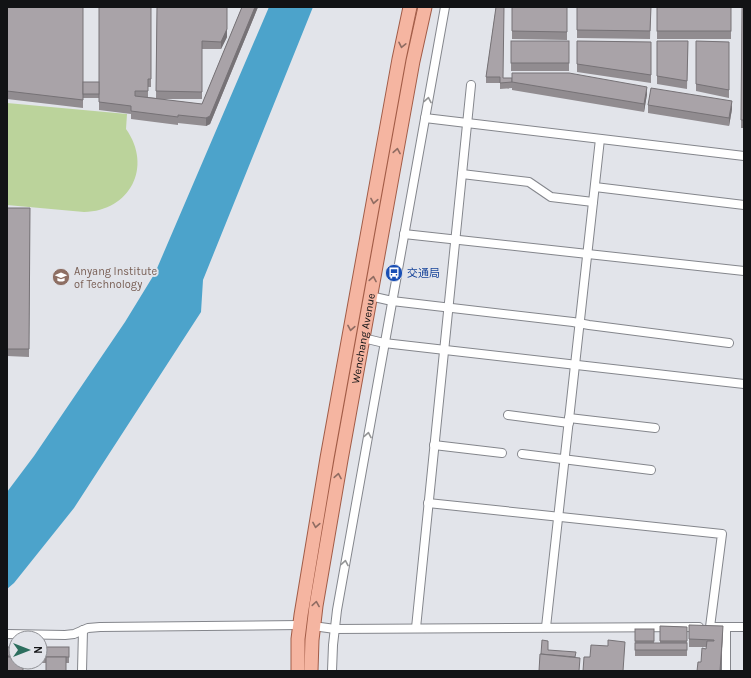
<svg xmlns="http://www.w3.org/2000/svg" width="751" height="678" viewBox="0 0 751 678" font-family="Karla,'Noto Sans SC',sans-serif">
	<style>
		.green { fill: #bbd39b }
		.water { fill: #4ca3cb }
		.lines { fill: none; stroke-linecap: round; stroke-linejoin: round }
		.minor-casing { stroke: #84868c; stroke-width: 10 }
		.primary-casing { stroke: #a25c47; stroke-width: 15 }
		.minor { stroke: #fff; stroke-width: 8 }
		.primary { stroke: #f5b5a1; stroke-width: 13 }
		.wall { fill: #918c90 }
		.shaded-wall { fill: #767276 }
		.building { fill: #a9a3a8; stroke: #767276 }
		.oneway { stroke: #8f6c62 }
		.oneway2 { stroke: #949596 }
		.labels { text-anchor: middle; stroke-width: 4; stroke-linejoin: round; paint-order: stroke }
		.education-label { font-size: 11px; fill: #785e54; stroke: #e2e4ea; text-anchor: start }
		.transit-label { font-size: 11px; fill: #164399; stroke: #e2e4ea; text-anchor: start }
		.street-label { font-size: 11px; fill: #121315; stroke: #e2e4ea }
	</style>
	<rect width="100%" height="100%" fill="#e2e4ea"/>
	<!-- green -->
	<path class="green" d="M7 103 127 114 126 129C153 167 130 211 84 212L7 205Z"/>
	<!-- water -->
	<path class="water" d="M269 7H313L203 280 201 312 74 508 14 583 7 589V492L34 456 125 322 155 273Z"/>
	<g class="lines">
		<defs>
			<g id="minor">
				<path d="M425 118 744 156"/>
				<path d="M462 174 529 182 551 197 593 202"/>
				<path d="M595 187 744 205"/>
				<path d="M404 234 744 271"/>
				<path d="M370 296 392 301 573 322 589 325 729 343"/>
				<path d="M363 338 384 343 744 384"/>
				<path d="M508 415 569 423"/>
				<path d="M569 418 655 428"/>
				<path d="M434 445 502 453"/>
				<path d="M522 454 651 470"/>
				<path d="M428 503 722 534 710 627"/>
				<path d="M313 626 335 629 699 627"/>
				<path d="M546 627 600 139"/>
				<path d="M713 627H744"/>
				<path d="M726 627V671"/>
				<path d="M416 628 471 85"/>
				<path d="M7 634 65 635 74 634 88 628 100 627 300 625"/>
				<path d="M82 671 83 630"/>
				<path d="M332 671 333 645 337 610 445 7"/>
			</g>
			<g id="primary">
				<path d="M298 671V639L301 615 327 458 399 59 410 7"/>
				<path id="s1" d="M311 671 312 640 316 606 341 460 413 61 425 7"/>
			</g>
		</defs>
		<!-- minor casing -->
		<use href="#minor" class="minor-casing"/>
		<!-- primary casing -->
		<use href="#primary" class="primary-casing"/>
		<!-- minor -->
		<use href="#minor" class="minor"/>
		<!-- primary -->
		<use href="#primary" class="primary"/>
	</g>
	<!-- wall -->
	<g class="wall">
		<path d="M7 7 83 90 99 82V98H83V108L7 99Z"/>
		<path d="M99 7H151V87H148V97L156 98 157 7H227V37L221 49H202V99H159L202 104 242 7H258L210 124 206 126 178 123V125L131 119V114L99 110Z"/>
		<path d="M496 7 503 78 647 94 644 112 512 90V88L500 89V83H486V77Z"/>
		<path d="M512 7H567V40L512 39Z"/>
		<path d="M577 7H651L650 39 577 38Z"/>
		<rect x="657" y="7" width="74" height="32"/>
		<path d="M742 7H744V128H741Z"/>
		<rect x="511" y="41" width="58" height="30"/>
		<path d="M577 41 651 42V83L577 72Z"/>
		<path d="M657 41H688L687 89 657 84Z"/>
		<path d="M696 41 729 42V98L696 91Z"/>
		<path d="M648 105 732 109 729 126 648 113Z"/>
		<path d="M7 208H30L29 357 7 356Z"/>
		<path d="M689 625 723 634 721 671H697L707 647H689Z"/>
		<path d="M660 626 687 627V656H635V629H654V643H660Z"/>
		<path d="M7 647H16V662L7 671Z"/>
		<path d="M40 647H69V663H37V662H40Z"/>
	</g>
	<!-- shaded-wall -->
	<g class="shaded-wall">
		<path d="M227 7V37L221 49V42Z"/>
		<path d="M255 7H258L210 124 206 126V118Z"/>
		<path d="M647 87V94L644 112V104Z"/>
		<path d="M732 101V109L729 126V118Z"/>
		<path d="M723 626 721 671H720Z"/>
	</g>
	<!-- building -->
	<g class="building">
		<path d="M7 7H83V100L7 91Z"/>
		<path d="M99 7H151V79H148V91H135V96L202 104 242 7H255L210 116 206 118 178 115V117L131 111V106L99 102Z"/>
		<path d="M157 7H227V29L221 42 202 41V92L156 91Z"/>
		<path d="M496 7H504L503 78H512V82L500 83V77H486Z"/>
		<path d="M512 7H567V32L512 31Z"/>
		<path d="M577 7H651L650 31 577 30Z"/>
		<rect x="657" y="7" width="74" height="24"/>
		<path d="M742 7H744V120H741Z"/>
		<rect x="511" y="41" width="58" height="22"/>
		<path d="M577 41 651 42V75L577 64Z"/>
		<path d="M657 41H688L687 81 657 76Z"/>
		<path d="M696 41 729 42V90L696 84Z"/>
		<path d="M512 73H569L647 87 644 104 512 82Z"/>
		<rect x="83" y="82" width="16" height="12"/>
		<path d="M651 88 732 101 729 118 648 105Z"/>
		<path d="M7 208H30L29 349H7Z"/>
		<path d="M689 625 723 626 720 671H697L698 662H701L702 648 706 649 707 641H714V640L689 639Z"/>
		<path d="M660 626 687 627V641H660Z"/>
		<rect x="635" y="629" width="19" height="12"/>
		<path d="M542 640 548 641V650L576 652 575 657 541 654Z"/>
		<path d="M608 640 625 642 623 671H583L584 657H590L591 645 608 646Z"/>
		<rect x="635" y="643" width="52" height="7"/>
		<rect x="7" y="647" width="9" height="9"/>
		<rect x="40" y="647" width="29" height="10"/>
		<path d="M540 654 580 658 579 671H539Z"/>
		<path d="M7 657H16V662H23V671H7Z"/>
		<rect x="46" y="657" width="20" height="14"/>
	</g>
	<!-- one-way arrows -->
	<defs><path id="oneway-chevron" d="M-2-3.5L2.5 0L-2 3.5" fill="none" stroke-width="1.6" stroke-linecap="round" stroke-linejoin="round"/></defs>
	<g class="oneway">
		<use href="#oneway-chevron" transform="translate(402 45) rotate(102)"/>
		<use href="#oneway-chevron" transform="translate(397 151) rotate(-80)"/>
		<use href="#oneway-chevron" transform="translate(374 201) rotate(100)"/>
		<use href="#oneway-chevron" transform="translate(373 279) rotate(-80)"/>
		<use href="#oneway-chevron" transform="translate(351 328) rotate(100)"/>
		<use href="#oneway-chevron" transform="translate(338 476) rotate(-80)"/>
		<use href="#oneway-chevron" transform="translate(316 525) rotate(100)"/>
		<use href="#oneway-chevron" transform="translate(316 604) rotate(-81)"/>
	</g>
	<g class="oneway2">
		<use href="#oneway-chevron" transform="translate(428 100) rotate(-80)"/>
		<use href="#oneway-chevron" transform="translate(368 435) rotate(-80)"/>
		<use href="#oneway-chevron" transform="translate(345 563) rotate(-80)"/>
	</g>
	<!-- icons -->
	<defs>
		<symbol id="bus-disc" viewBox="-11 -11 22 22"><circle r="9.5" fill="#1a4fb4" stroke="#e2e4ea"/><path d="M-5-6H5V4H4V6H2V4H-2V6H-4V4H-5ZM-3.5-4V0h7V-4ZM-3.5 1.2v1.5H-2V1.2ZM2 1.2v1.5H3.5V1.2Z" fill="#fff"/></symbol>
		<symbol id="university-disc" viewBox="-11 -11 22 22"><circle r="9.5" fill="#8d6e63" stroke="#e2e4ea"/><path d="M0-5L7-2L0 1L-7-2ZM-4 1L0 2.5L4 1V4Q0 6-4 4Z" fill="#fff"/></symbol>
	</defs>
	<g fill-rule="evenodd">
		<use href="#bus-disc" x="384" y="263" width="20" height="20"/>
		<use href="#university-disc" x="51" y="267" width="20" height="20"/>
	</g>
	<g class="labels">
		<!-- education labels -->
		<g class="education-label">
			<text x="74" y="275">Anyang Institute<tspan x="74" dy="13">of Technology</tspan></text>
		</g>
		<!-- transit labels -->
		<g class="transit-label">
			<text x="407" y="277">交通局</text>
		</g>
		<!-- street labels -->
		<g class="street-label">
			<text dy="4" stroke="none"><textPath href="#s1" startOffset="337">Wenchang Avenue</textPath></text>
		</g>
	</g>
	<!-- border -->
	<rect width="751" height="678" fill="none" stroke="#121315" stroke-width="16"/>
	<!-- north arrow -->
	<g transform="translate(28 650) rotate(90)"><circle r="19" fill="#e2e4ea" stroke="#8f9095"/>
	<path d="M0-3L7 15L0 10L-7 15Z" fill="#2c6e5e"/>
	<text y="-6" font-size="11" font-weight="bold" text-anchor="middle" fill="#121315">N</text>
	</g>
</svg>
